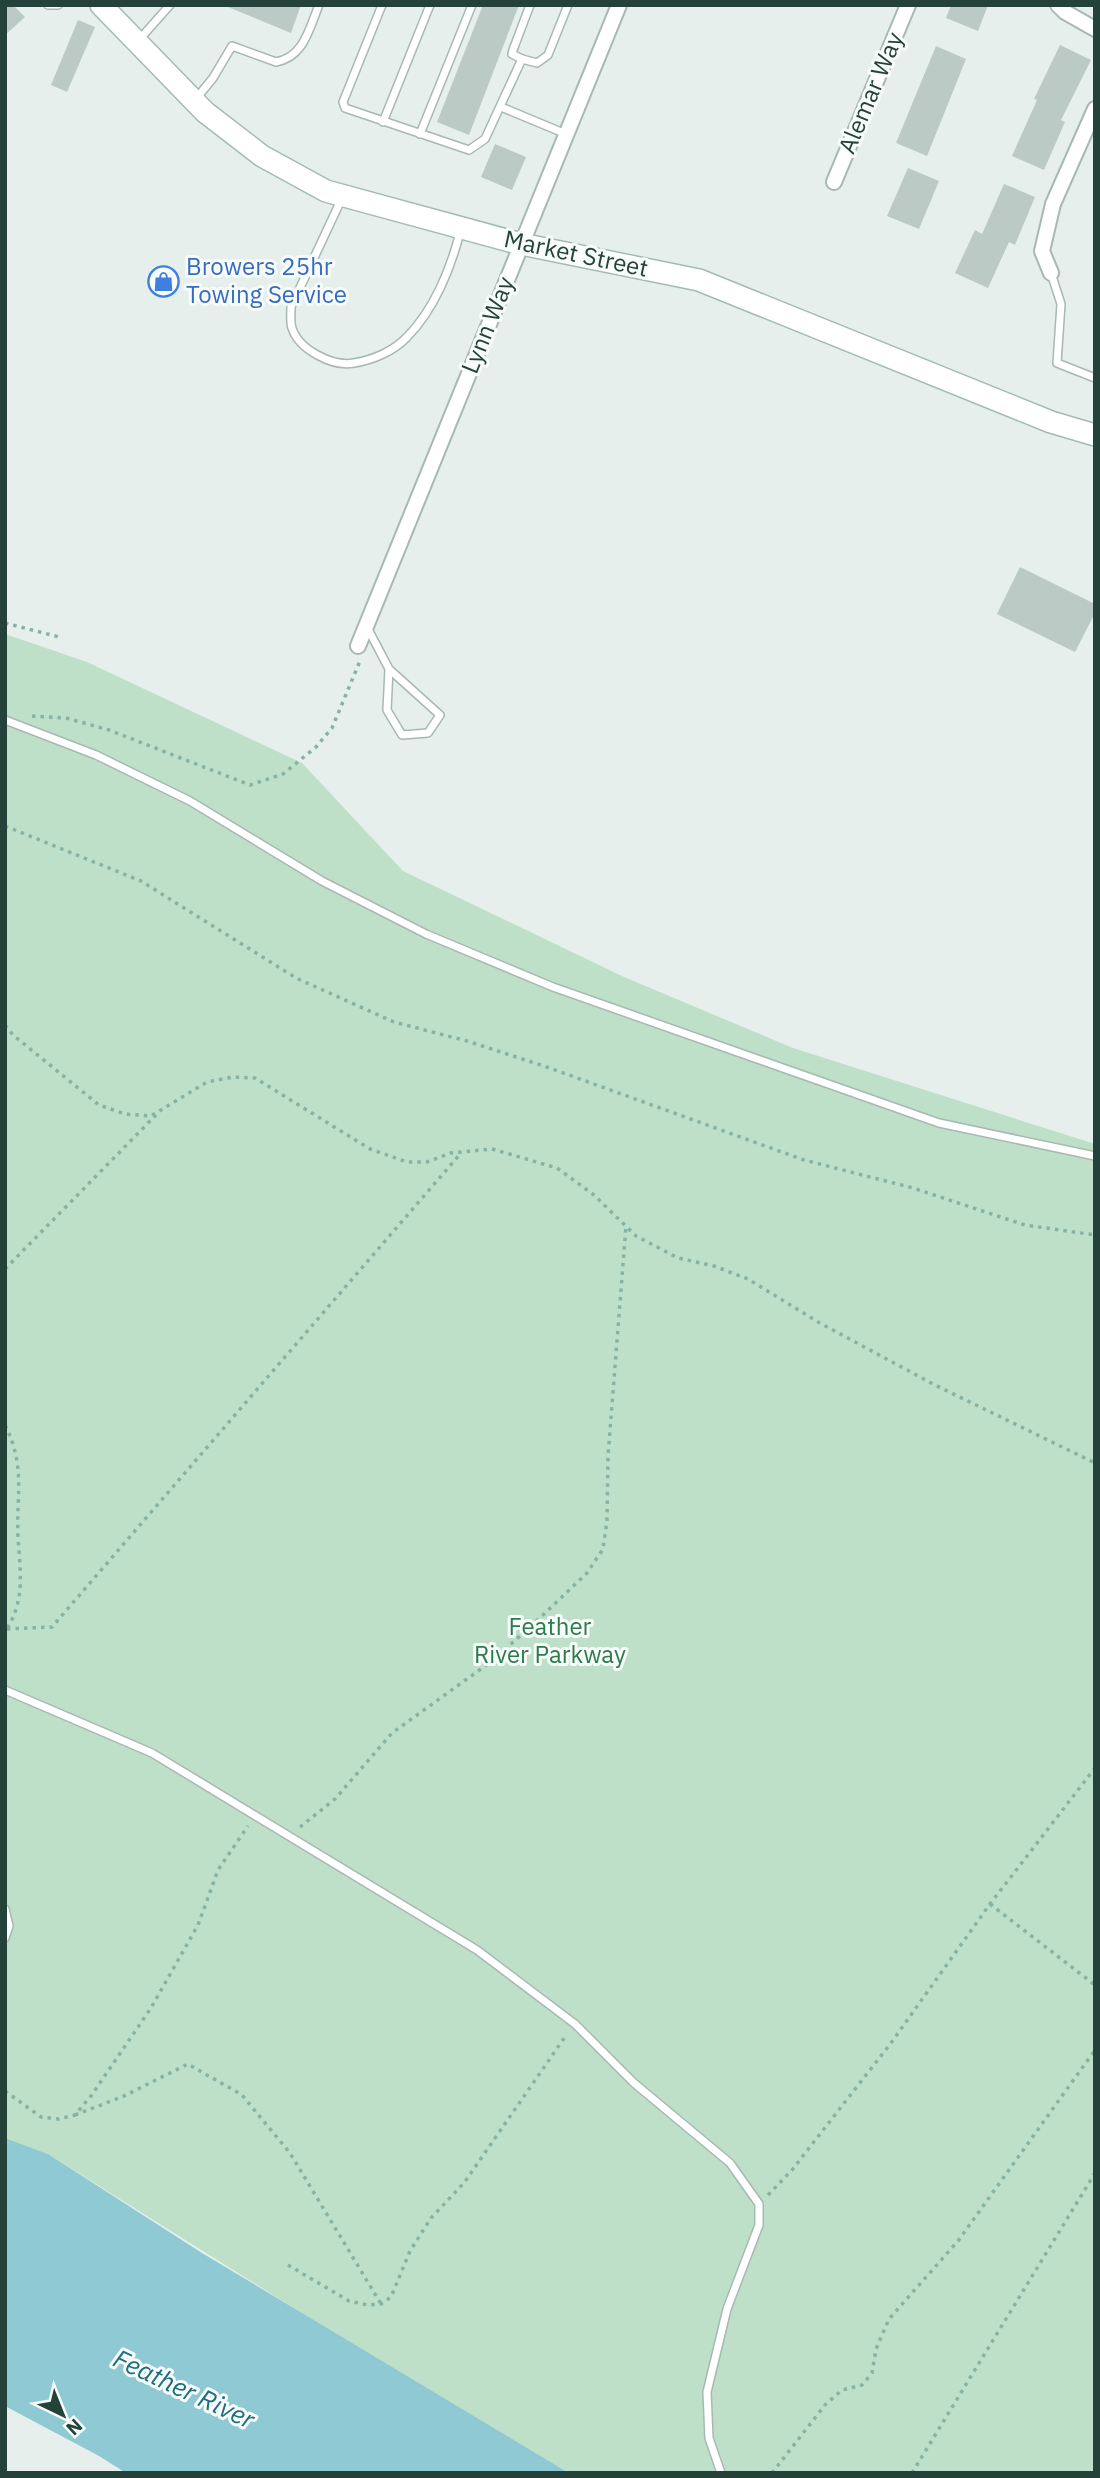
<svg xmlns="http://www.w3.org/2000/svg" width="1100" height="2478" viewBox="0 0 1100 2478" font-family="'IBM Plex Sans',sans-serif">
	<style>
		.green { fill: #bfe0c8 }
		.water { fill: #8ec9d4 }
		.building { fill: #bbcac4 }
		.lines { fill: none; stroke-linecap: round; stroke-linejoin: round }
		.lane-casing { stroke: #a8b8b2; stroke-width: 10 }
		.street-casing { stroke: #a8b8b2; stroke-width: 18 }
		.secondary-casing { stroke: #a4bbb3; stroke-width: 24 }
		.path { stroke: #86b3a5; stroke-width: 3.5; stroke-dasharray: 3.5 5; stroke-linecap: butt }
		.lane { stroke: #fff; stroke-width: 7 }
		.street { stroke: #fff; stroke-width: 14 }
		.secondary { stroke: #fff; stroke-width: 21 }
		.labels { text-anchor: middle; stroke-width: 6; stroke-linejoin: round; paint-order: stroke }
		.street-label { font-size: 24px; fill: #24423a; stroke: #f7fbf9 }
		.shop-label { font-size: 24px; fill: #366cbe; stroke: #f7fbf9; text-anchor: start }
		.park-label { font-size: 24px; fill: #2d7a4b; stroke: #f7fbf9 }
		.water-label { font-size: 26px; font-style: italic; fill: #1c6f80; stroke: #f7fbf9 }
	</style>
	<rect width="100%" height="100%" fill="#e6efeb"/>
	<!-- green -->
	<path class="green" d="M5 634 87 662 302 763 403 871 624 977 793 1048 1095 1144V2473H569L337 2335 48 2154 5 2138Z"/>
	<!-- water -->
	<path class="water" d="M5 2138 48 2154 202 2253 569 2473H126L99 2456 5 2406Z"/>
	<!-- building -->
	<g class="building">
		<path d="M5 5H13L25 17 5 35Z"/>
		<path d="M223 5H301L291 33Z"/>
		<path d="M483 5H519L469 135 437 122Z"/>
		<path d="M951 5H988L978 31 946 18Z"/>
		<path d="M78 20 95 27 67 92 51 85Z"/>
		<path d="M1060 45 1091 60 1061 120 1065 122 1044 170 1012 156 1037 100 1034 99Z"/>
		<path d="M936 46 966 59 927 156 896 143Z"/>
		<path d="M495 144 526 157 512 190 481 177Z"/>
		<path d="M908 168 939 181 919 229 887 216Z"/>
		<path d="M1004 184 1035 197 1015 245 1009 242 988 288 955 273 975 230 982 234Z"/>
		<path d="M1020 567 1095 604V613L1075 652 997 614Z"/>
	</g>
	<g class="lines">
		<defs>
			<g id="lane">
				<path d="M48 5H58"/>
				<path d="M382 5 343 102 345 108 469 150 485 139 522 59 512 54 513 50 530 5"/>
				<path d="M138 41 170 5"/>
				<path d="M522 59 537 63 548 55 568 5"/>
				<path d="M195 100 213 78 232 46 276 62C304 57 309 29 319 5"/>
				<path d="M501 107 566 134"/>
				<path d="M383 122 430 5"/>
				<path d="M420 134 472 5"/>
				<path d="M342 198 291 307C291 314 290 322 292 328 299 350 333 367 354 363 373 360 394 351 407 337 434 310 451 268 460 232"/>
				<path d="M1051 273 1061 304 1057 363 1095 378"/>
				<path d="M367 627 389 669 440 715 428 733 402 735 387 710 389 669"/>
				<path d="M5 720 96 755 190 801 322 881 426 934 553 987 939 1123 1095 1156"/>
				<path d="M5 1690 152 1753 477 1950 575 2024 634 2083 730 2163 759 2204V2225L727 2309 707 2392 709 2438 721 2473"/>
				<path d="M5 1909 9 1926 5 1938"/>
			</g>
			<g id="street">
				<path d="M1058 5 1065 12 1095 29"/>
				<path d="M834 182 908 5"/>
				<path d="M1051 273 1042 251 1053 204 1095 109"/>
				<path d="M358 646 619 5"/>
			</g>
			<path id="secondary" d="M101 5 205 112 262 156 326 191 521 244 699 280 1051 422 1095 435"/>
		</defs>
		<!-- lane casing -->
		<use href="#lane" class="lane-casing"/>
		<!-- street casing -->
		<use href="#street" class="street-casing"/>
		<!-- secondary casing -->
		<use href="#secondary" class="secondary-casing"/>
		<!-- path -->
		<g class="path">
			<path d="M5 623 59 637"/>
			<path d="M32 716 66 718 109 730 250 785 283 774 316 747 332 728 360 661"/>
			<path d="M5 826 141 881 296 978 394 1022 467 1041 544 1066 804 1160 913 1188 1025 1225 1095 1235"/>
			<path d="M5 1025 13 1035 99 1105 125 1114 151 1116 207 1082 233 1077 255 1078 370 1149 407 1162H427L451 1153 492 1149 557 1168 594 1195 636 1236 678 1258 714 1266 748 1279 818 1322 933 1384 1095 1463"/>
			<path d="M5 1269 156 1115"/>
			<path d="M5 1425C26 1467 16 1494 18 1537 20 1570 26 1602 5 1631"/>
			<path d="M7 1629 52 1627 461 1153"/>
			<path d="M300 1827 335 1799 392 1733 492 1661 542 1616 587 1573 603 1549 607 1520 608 1456 626 1226"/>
			<path d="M990 1904 1095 1985"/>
			<path d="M5 2091 41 2117 59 2119 75 2115 91 2096 151 2008 198 1925 218 1870 248 1826"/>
			<path d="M75 2115 124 2096 188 2064 242 2095 290 2153 381 2304"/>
			<path d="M768 2195 792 2170 891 2043 990 1904 1095 1768"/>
			<path d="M288 2265 349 2301 368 2305 381 2304 391 2297 410 2251 431 2218 464 2183 567 2034"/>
			<path d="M772 2473 825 2405 842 2390 862 2385 872 2373 876 2349 889 2319 958 2241 1095 2050"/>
			<path d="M912 2473 1095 2173"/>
		</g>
		<!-- lane -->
		<use href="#lane" class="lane"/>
		<!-- street -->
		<use href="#street" class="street"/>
		<!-- secondary -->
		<use href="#secondary" class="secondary"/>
	</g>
	<!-- icons -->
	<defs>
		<symbol id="shop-ring" viewBox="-11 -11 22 22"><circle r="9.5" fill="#f7fbf9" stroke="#3f7fe0" stroke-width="1.5"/><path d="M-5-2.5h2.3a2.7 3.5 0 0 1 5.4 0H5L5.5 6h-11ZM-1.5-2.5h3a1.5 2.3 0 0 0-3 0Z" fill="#3f7fe0"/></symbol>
	</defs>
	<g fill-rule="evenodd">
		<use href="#shop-ring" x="146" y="264" width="35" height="35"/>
	</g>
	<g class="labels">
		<!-- street labels -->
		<g class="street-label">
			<text transform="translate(871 93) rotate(-67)" y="8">Alemar Way</text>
			<text transform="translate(576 254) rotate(12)" y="8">Market Street</text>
			<text transform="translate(488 325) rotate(-68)" y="8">Lynn Way</text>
		</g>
		<!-- shop labels -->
		<g class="shop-label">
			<text x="186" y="275">Browers 25hr<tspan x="186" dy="28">Towing Service</tspan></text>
		</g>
		<!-- park labels -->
		<g class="park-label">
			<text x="550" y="1635">Feather<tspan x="550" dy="28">River Parkway</tspan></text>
		</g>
		<!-- water labels -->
		<g class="water-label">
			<text transform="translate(184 2389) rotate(25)" y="9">Feather River</text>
		</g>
	</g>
	<!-- border -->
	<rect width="1100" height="2478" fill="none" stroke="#24423a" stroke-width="14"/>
	<!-- north arrow -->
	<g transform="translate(63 2415) rotate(137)" stroke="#f7fbf9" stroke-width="5" paint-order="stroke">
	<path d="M0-5L12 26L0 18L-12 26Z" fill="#24423a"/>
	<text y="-10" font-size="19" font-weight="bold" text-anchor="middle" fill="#24423a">N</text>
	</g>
</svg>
